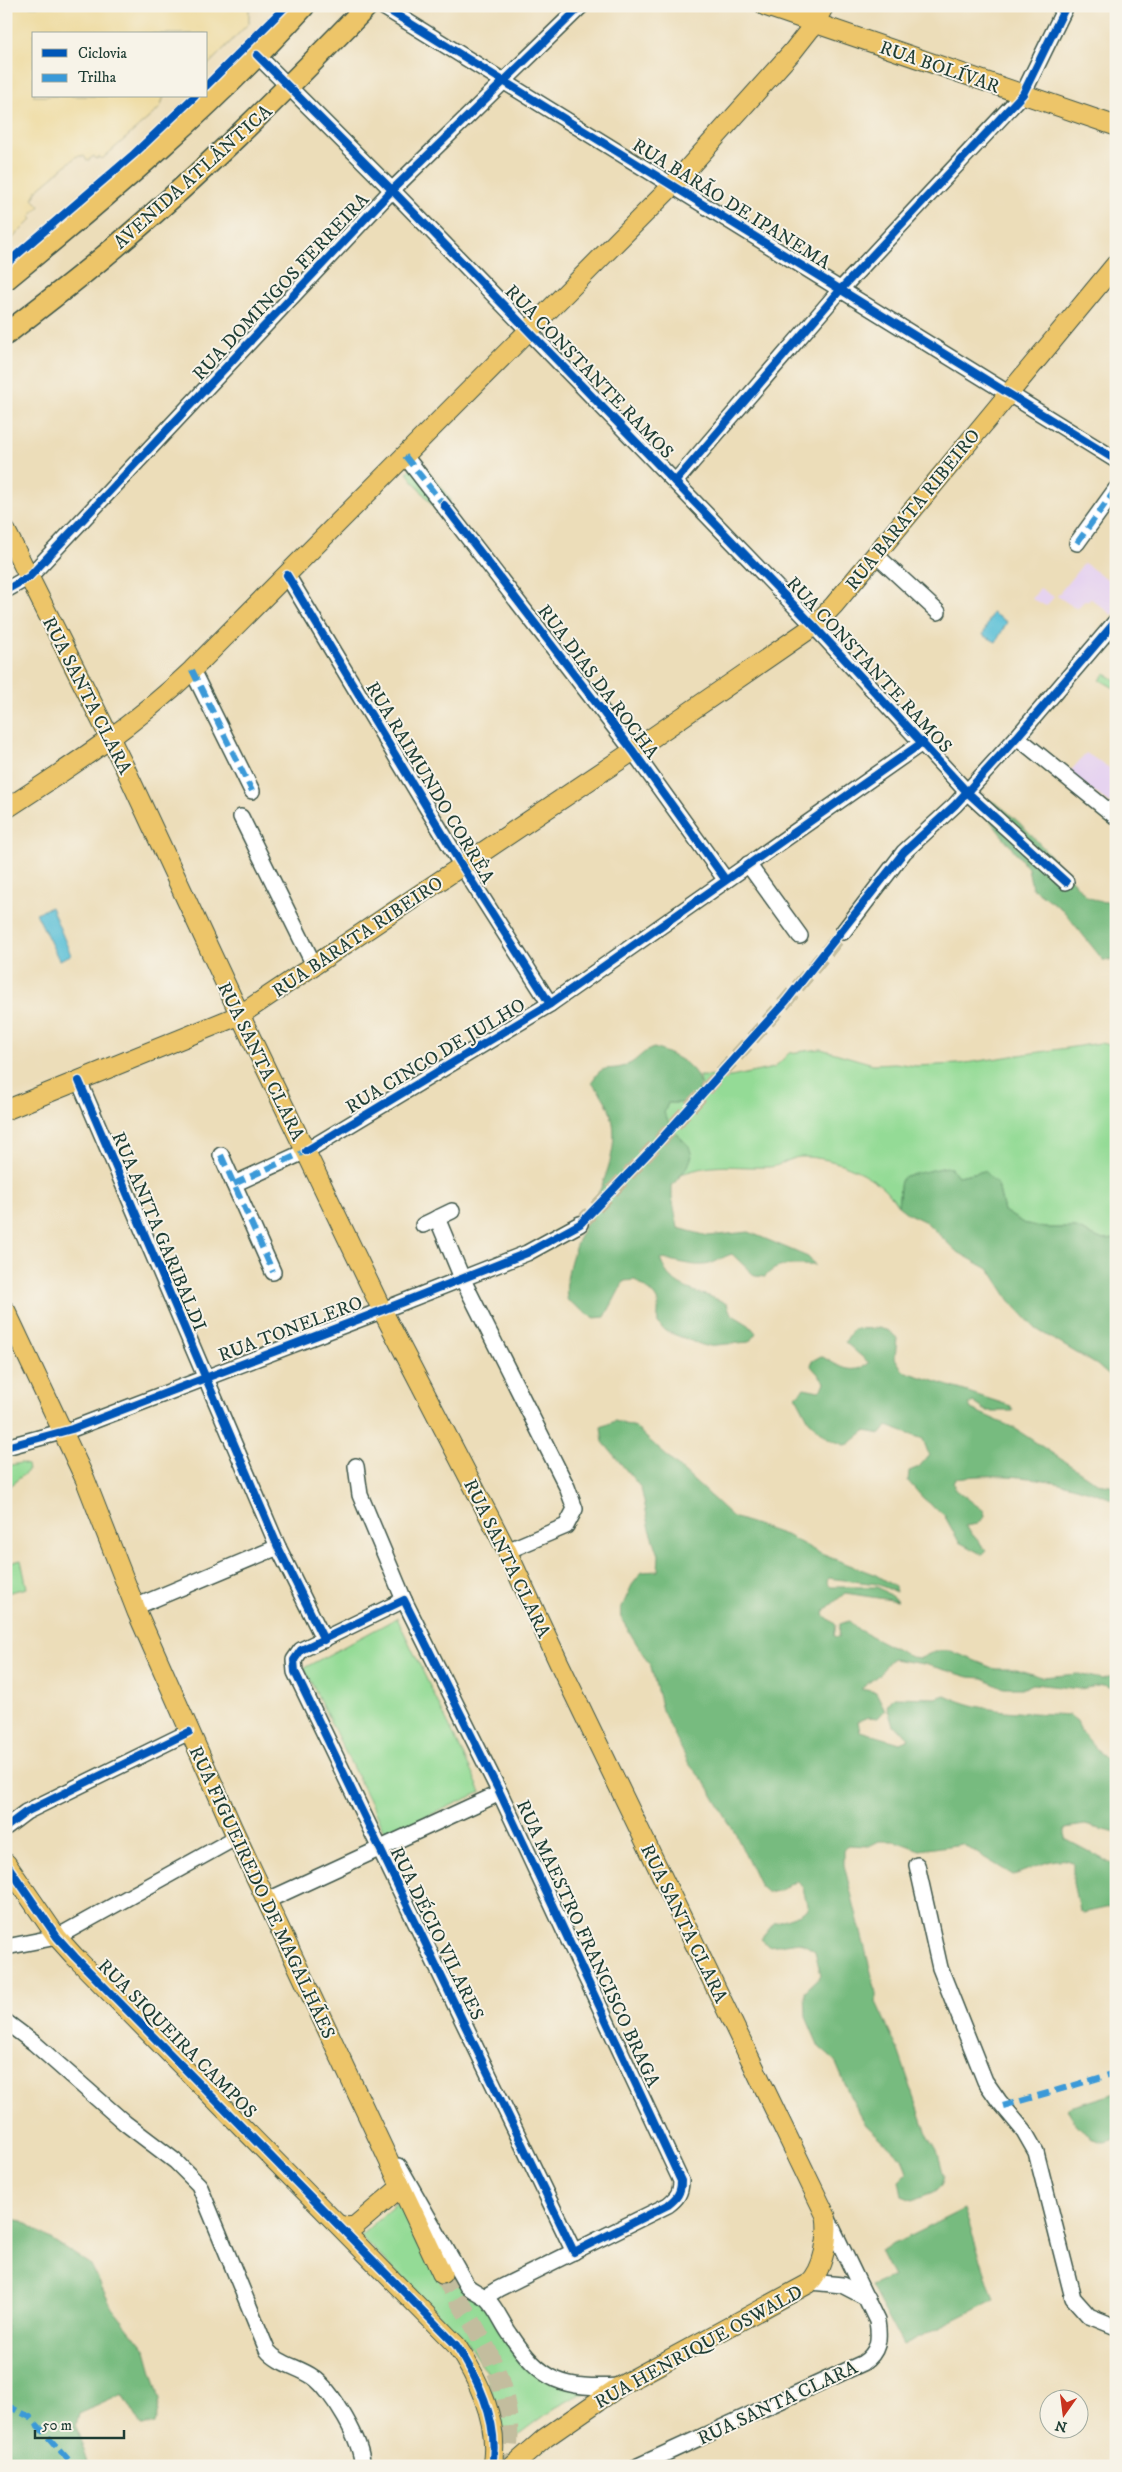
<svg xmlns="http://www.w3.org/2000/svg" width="1122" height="2472" viewBox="0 0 1122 2472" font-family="'IM FELL DW Pica',serif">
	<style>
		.built { fill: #e6d3f0 }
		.green { fill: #94db96; stroke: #5a8c65 }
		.forest { fill: #77bb7f; stroke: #4b7c5a }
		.sand { fill: #eeda9e; stroke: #868c69 }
		.water { fill: #5ac0d7; stroke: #3c7e86 }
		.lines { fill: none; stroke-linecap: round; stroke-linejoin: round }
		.minor-tunnel { stroke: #c3bd9e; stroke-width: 15; stroke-dasharray: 15 8; stroke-linecap: butt }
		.major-tunnel { stroke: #c3bd9e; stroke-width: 19; stroke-dasharray: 19 9; stroke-linecap: butt }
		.minor-casing { stroke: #3e5548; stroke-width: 18 }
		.major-casing { stroke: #3e5548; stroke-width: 21 }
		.highway-casing { stroke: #3e5548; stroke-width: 24 }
		.minor { stroke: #fff; stroke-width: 15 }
		.major { stroke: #edc569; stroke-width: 19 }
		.highway { stroke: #edc569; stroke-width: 21 }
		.quiet { stroke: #3a99d8; stroke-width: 6; stroke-dasharray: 12 6; stroke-linecap: butt }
		.cycleway-casing { stroke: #f7f3e8; stroke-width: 11 }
		.cycleway { stroke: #0057b8; stroke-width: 8 }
		.labels { text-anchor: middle; stroke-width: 4; stroke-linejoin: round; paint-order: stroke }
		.street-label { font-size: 19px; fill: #1f3d34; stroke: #f7f3e8 }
	</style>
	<rect width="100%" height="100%" fill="#f7f3e8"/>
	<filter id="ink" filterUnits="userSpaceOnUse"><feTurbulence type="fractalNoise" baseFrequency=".02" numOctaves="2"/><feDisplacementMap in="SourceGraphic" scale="10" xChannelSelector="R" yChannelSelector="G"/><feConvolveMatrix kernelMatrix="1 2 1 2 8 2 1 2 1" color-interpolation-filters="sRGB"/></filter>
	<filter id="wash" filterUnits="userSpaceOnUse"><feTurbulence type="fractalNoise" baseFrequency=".0096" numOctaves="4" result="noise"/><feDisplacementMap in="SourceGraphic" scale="20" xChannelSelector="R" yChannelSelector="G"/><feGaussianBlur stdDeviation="1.12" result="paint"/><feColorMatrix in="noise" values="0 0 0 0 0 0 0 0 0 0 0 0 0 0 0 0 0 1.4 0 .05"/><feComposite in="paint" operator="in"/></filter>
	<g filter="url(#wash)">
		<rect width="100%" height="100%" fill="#ecddb9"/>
		<!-- built -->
		<g class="built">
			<path d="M1084 563 1116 585V611L1112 615 1090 598 1087 602 1085 600 1077 609 1057 596Z"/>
			<path d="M1040 588 1054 597 1046 606 1032 599Z"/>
			<path d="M1086 753 1116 772V800L1112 805 1069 773Z"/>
		</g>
		<!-- green -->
		<g class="green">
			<path d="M418 458 451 500 437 511 407 473Z"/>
			<path d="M1105 674 1116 680V689L1100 680Z"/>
			<path d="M1100 1043 1111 1045 1116 1049V1239L1103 1240 1076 1228H1044L1023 1223 1004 1211 998 1185 984 1171 958 1176 951 1168 901 1179 898 1206C882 1176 834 1156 800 1157 788 1158 780 1167 768 1167 734 1168 716 1162 681 1174L688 1166 664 1113 668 1103H689L702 1087 699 1076 731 1077 774 1068 789 1053 821 1049 873 1064 895 1063 916 1066 959 1064Z"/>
			<path d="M21 1463 27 1465 28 1471 6 1489V1466Z"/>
			<path d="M21 1560 27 1588 6 1593V1564Z"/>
			<path d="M397 1618 481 1792 386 1835 304 1668Z"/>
			<path d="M400 2200 529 2363 588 2390 555 2408 513 2439 500 2435 488 2373 467 2342 360 2236Z"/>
		</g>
		<!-- forest -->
		<g class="forest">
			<path d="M984 798C1011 804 1064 874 1087 896L1097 901 1116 903V960H1103L1063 910 1032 888 1028 868 988 818Z"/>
			<path d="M654 1048C677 1056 706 1069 699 1097L689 1103H668L664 1113 674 1131 689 1146 692 1156 688 1166 672 1186V1197L678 1228 708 1236 749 1232 808 1257 815 1265C797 1266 777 1261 765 1277L755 1276 732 1254C721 1257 714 1265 703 1265 689 1266 675 1260 660 1259 672 1294 701 1289 727 1304L731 1314 749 1325 756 1333 749 1342 705 1346 665 1331 658 1324C657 1318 659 1309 658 1303 656 1293 642 1287 635 1280L624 1281 605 1317 594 1318 567 1300C558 1228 656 1150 592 1083 601 1061 611 1073 627 1065 639 1060 640 1052 654 1048Z"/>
			<path d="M946 1167 951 1168 958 1176 984 1171 998 1185 1004 1211 1023 1223 1044 1228H1076L1103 1240 1116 1239V1382L1097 1365 1036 1329 1010 1301 990 1270 956 1251 926 1222 907 1213 898 1206 901 1179 905 1176Z"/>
			<path d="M879 1328 889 1331 897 1338 895 1358 903 1371 1011 1406 1013 1411H986L973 1402 969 1405 971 1409 1014 1428 1097 1483 1116 1486V1501C1068 1480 1008 1471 956 1478L953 1483 955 1489 984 1511 985 1516 978 1524 965 1526 987 1551 983 1555 959 1542 944 1515 923 1498 908 1481 909 1471 919 1467 929 1455 923 1439 887 1426 881 1434 865 1431 849 1444 844 1445 829 1439 809 1421 796 1396 804 1388 819 1391 823 1387 825 1382 811 1366 812 1361 821 1356C837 1365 852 1377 869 1363L845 1342 853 1329Z"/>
			<path d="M615 1421 635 1427 733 1517 788 1536 821 1554 876 1575 895 1587 896 1592 877 1584 828 1578 827 1583 831 1587H878L898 1601 845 1593 825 1610 824 1615 836 1625 834 1636 839 1637 840 1624 849 1621 859 1630 911 1657 921 1658 935 1651H951L995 1669H1016L1042 1677 1077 1674 1102 1679 1116 1675V1689L1104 1685 1080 1689 1033 1684 1024 1688H1004L983 1678 969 1677 924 1664 892 1659 877 1676 861 1689 876 1692 885 1710 878 1718 868 1717 858 1721 860 1731 900 1743 909 1739 903 1731 893 1726 887 1706 894 1697 936 1698 945 1695C984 1714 1026 1712 1069 1715L1077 1721 1081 1731 1116 1771V1833L1085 1825 1065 1828V1839L1116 1866V1909L1110 1907 1083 1913 1079 1910 1073 1883V1863C1058 1852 1030 1871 1013 1875L962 1844 920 1850 895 1841H879L869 1846 848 1845 844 1848V1865L876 1992V2002L898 2050 926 2131 937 2150 944 2176 941 2186 933 2192 912 2200 902 2196 899 2181 907 2173 902 2158 866 2125 850 2096 835 2061 819 2047 806 2017 805 1991 821 1976 815 1951 800 1942 768 1946 761 1939 774 1923 800 1914 808 1909 803 1888 797 1881 778 1891 768 1893 760 1886 736 1835 707 1785 689 1764 662 1710 651 1667 622 1620 621 1609 632 1585 642 1572 658 1571 659 1555 650 1529 641 1488 603 1442 601 1427Z"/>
			<path d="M1116 2093V2139C1112 2140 1108 2142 1104 2142 1090 2141 1071 2121 1067 2108Z"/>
			<path d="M964 2209 994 2300 903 2345 871 2286 893 2277 880 2251Z"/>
			<path d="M6 2218 23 2221 91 2265 112 2308 146 2350 160 2400 155 2424 142 2426 123 2394 79 2414 76 2426 89 2466H6Z"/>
		</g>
		<!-- sand -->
		<path class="sand" d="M6 6H249V23L206 67V34H34V96H164L160 108 102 159 100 157 96 159 94 156 87 161 84 156H77L37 190 33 199 40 206 30 217 32 219 6 245Z"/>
		<!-- water -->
		<g class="water">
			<path d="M992 613 1007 622 996 642 983 635Z"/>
			<path d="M51 907 71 955 59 960 36 913Z"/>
		</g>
	</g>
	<g filter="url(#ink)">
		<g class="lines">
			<!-- minor-tunnel -->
			<path class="minor-tunnel" d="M580 1224 656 1145 786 1001 843 932"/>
			<!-- major-tunnel -->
			<path class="major-tunnel" d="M442 2274C480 2334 520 2391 506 2466"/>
			<defs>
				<g id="minor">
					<path d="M382 6 1116 460"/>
					<path d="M257 55 392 190 675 482 814 626 967 792 1066 882"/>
					<path d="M405 456 633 751 725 879"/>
					<path d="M675 482 841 289 1023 94 1066 6"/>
					<path d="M1077 543 1116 489"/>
					<path d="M875 554 938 612"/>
					<path d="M287 575 462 866 550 1004"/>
					<path d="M6 590 29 577 392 190 581 6"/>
					<path d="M192 670 252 791"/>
					<path d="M1017 737 1116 817"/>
					<path d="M241 817 314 965"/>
					<path d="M748 864 800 936"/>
					<path d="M843 932 904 852 955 805 1017 737 1116 621"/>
					<path d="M79 1081 278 1547 324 1640"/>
					<path d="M221 1155 273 1272"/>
					<path d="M234 1184 306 1151 550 1004 923 742"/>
					<path d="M437 1218 462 1278 567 1487 575 1509 566 1526 507 1551"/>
					<path d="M423 1225 452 1211"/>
					<path d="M6 1447 72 1429 365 1317 527 1253 580 1224"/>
					<path d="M356 1466 360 1495 404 1600 500 1793 681 2181C681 2193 677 2198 668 2205L498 2289 485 2297"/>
					<path d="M404 1600 301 1650 294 1660 295 1672 574 2252"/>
					<path d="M135 1607 278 1547"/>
					<path d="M6 1827 26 1812 189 1732"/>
					<path d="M917 1865 940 1968 985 2081 999 2101 1024 2131 1036 2152 1073 2298 1089 2316 1116 2327"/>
					<path d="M266 1901 500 1793"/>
					<path d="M6 1947 57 1937 237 1837"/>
					<path d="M6 2022 34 2043 125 2123 175 2161 199 2185 267 2350C278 2364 299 2367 313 2377 332 2390 364 2444 362 2466"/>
					<path d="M399 2166 467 2286C473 2291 481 2294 487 2299 497 2309 502 2323 510 2334 542 2383 564 2389 620 2386"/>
					<path d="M811 2282 842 2285 867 2298"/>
					<path d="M638 2466 863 2363C879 2352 880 2339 877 2321L827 2217"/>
				</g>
				<g id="major">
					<path d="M765 6 1116 126"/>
					<path d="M6 531 125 768 240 1015 382 1310 507 1551 559 1663 826 2216C829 2236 824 2270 808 2284L620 2386 545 2438 513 2466"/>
					<path d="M6 809C72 766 136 724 192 670L673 185 793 51 815 23 824 6"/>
					<path d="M6 1110 240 1015 633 751 814 626 834 605 1116 264"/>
					<path d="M6 1311 85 1479 137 1612 233 1829 442 2274"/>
					<path d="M6 1863 57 1937 75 1957 456 2345C479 2380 500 2423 492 2466"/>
					<path d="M340 2225 346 2227 355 2226 396 2191 400 2184"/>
				</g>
				<g id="highway">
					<path d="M6 279C110 194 214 105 304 6"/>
					<path d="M6 334C38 309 70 285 101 259 195 181 282 94 367 6"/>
				</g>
			</defs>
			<!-- minor casing -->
			<use href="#minor" class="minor-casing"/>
			<!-- major casing -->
			<use href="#major" class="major-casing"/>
			<!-- highway casing -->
			<use href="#highway" class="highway-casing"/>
			<!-- minor -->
			<use href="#minor" class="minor"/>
			<!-- major -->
			<use href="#major" class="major"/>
			<!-- highway -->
			<use href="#highway" class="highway"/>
			<!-- quiet -->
			<g class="quiet">
				<path d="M405 456 444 505"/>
				<path d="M1077 543 1116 489"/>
				<path d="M192 670 252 791"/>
				<path d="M221 1155 273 1272"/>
				<path d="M234 1184 306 1151"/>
				<path d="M1003 2106 1116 2073"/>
				<path d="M6 2405 30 2417 74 2466"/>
			</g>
			<defs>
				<g id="cycleway">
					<path d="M382 6 1116 460"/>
					<path d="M257 55 392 190 675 482 814 626 967 792 1066 882"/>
					<path d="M206 86 286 6"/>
					<path d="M6 264 134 154 195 96"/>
					<path d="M675 482 841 289 1023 94 1066 6"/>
					<path d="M444 505 633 751 725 879"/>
					<path d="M287 575 462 866 550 1004"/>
					<path d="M6 590 29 577 392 190 581 6"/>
					<path d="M79 1081 278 1547 324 1640"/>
					<path d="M306 1151 550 1004 923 742"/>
					<path d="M6 1447 72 1429 365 1317 527 1253 580 1224 656 1145 786 1001 904 852 955 805 1017 737 1116 621"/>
					<path d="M404 1600 500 1793 681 2181C681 2193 677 2198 668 2205L574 2252 295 1672 294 1660 301 1650Z"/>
					<path d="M6 1827 26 1812 189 1732"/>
					<path d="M6 1863 57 1937 75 1957 456 2345C479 2380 500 2423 492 2466"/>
				</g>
			</defs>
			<!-- cycleway casing -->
			<use href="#cycleway" class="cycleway-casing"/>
			<!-- cycleway -->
			<use href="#cycleway" class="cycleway"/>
		</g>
	</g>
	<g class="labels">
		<!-- street labels -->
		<g class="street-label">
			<text transform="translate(940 66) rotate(19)" y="7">RUA BOLÍVAR</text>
			<text transform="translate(192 176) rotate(-42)" y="7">AVENIDA ATLÂNTICA</text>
			<text transform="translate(732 203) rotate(32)" y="7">RUA BARÃO DE IPANEMA</text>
			<text transform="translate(280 286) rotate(-47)" y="7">RUA DOMINGOS FERREIRA</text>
			<text transform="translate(590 371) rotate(46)" y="7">RUA CONSTANTE RAMOS</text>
			<text transform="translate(912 509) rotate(-51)" y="7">RUA BARATA RIBEIRO</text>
			<text transform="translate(870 664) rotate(47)" y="7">RUA CONSTANTE RAMOS</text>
			<text transform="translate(599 681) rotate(53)" y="7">RUA DIAS DA ROCHA</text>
			<text transform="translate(88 695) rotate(63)" y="7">RUA SANTA CLARA</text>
			<text transform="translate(431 782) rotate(59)" y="7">RUA RAIMUNDO CORRÊA</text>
			<text transform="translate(357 936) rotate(-34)" y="7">RUA BARATA RIBEIRO</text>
			<text transform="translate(435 1055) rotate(-31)" y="7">RUA CINCO DE JULHO</text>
			<text transform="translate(262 1061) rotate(64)" y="7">RUA SANTA CLARA</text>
			<text transform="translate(160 1231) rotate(67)" y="7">RUA ANITA GARIBALDI</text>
			<text transform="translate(290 1328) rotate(-21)" y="7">RUA TONELERO</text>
			<text transform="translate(508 1558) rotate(64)" y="7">RUA SANTA CLARA</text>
			<text transform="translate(263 1892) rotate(65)" y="7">RUA FIGUEIREDO DE MAGALHÃES</text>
			<text transform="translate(685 1923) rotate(64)" y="7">RUA SANTA CLARA</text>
			<text transform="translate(438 1933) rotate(64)" y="7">RUA DÉCIO VILARES</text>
			<text transform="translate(589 1943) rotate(65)" y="7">RUA MAESTRO FRANCISCO BRAGA</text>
			<text transform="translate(178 2038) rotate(45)" y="7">RUA SIQUEIRA CAMPOS</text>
			<text transform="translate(698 2346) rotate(-29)" y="7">RUA HENRIQUE OSWALD</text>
			<text transform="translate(777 2402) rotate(-25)" y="7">RUA SANTA CLARA</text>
		</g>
	</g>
	<!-- margin -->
	<rect width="1122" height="2472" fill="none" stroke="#f7f3e8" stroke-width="25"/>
	<!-- legend -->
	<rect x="32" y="32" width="175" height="65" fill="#f7f3e8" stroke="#a1aaa0"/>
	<rect x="42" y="49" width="25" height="8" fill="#0057b8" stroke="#a1aaa0"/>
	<text x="78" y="58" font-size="15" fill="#1f3d34">Ciclovia</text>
	<rect x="42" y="74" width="25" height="8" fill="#3a99d8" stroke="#a1aaa0"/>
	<text x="78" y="82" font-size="15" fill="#1f3d34">Trilha</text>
	<!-- north arrow -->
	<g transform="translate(1064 2414) rotate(194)"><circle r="24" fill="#f7f3e8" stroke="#a1aaa0"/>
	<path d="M0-4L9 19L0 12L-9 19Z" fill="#c8321e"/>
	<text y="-8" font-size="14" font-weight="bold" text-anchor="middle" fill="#1f3d34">N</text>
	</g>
	<!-- scale -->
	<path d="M35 2430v8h89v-8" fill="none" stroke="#1f3d34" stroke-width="2.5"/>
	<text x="42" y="2430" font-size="15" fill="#1f3d34" stroke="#f7f3e8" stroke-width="4" paint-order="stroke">50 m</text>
</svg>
